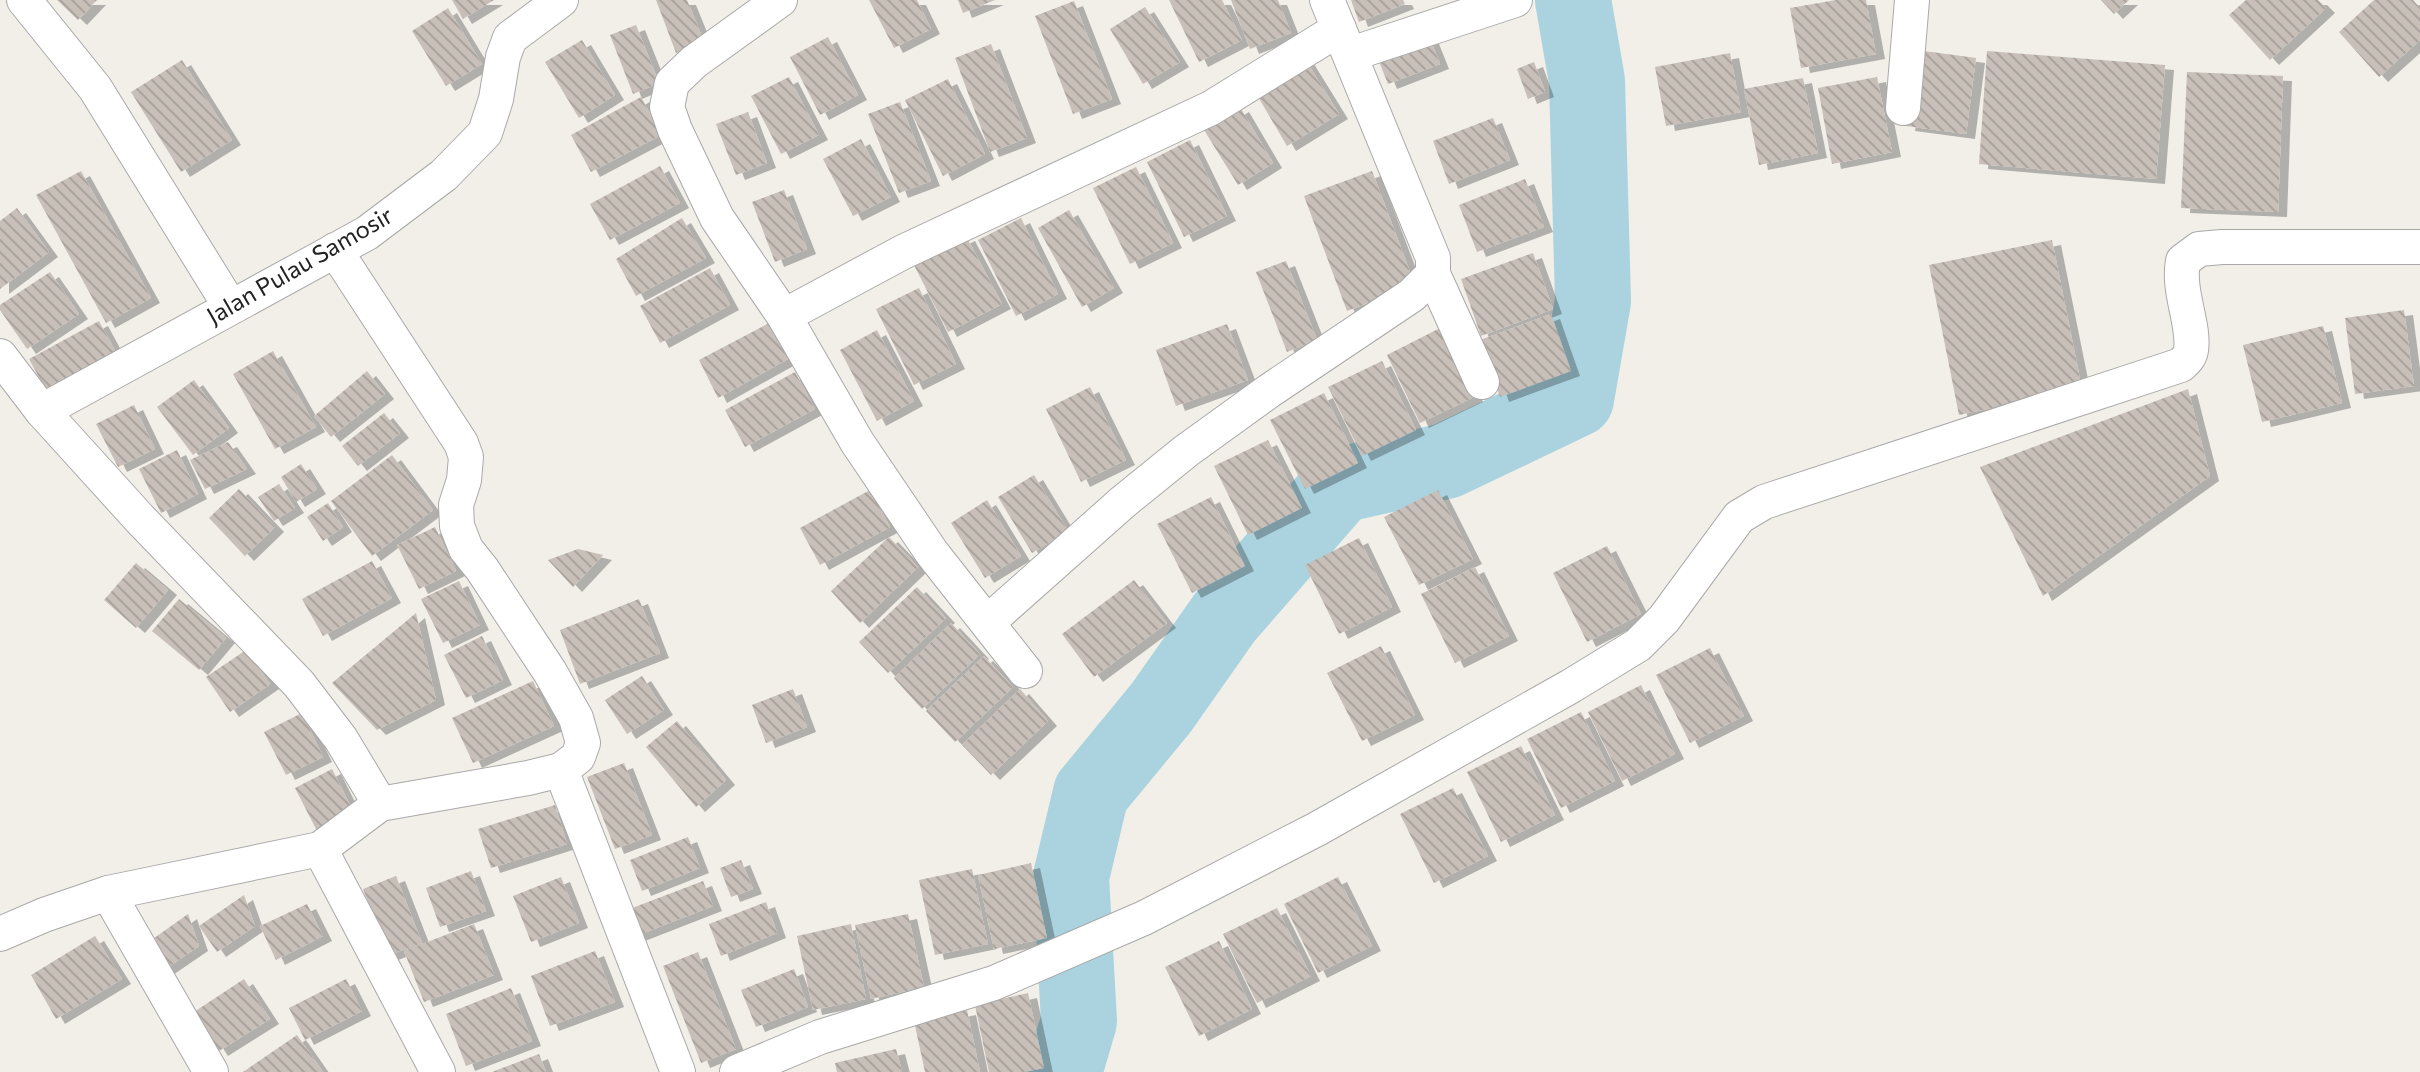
<svg xmlns="http://www.w3.org/2000/svg" width="2420" height="1072" viewBox="0 0 2420 1072" font-family="Commissioner,sans-serif">
	<style>
		.lines { fill: none; stroke-linecap: round; stroke-linejoin: round }
		.river { stroke: #aad3df; stroke-width: 76 }
		.building { fill: url(#building-back-hatch); filter: url(#shadow) }
		.minor-casing { stroke: #a9a9a9; stroke-width: 36 }
		.minor { stroke: #fff; stroke-width: 34 }
		.labels { text-anchor: middle; stroke-width: 7; stroke-linejoin: round; paint-order: stroke }
		.street-label { font-size: 24px; fill: #222; stroke: #fff }
	</style>
	<defs>
		<pattern id="building-back-hatch" width="6" height="6" patternUnits="userSpaceOnUse" patternTransform="scale(2)"><rect width="6" height="6" fill="#c7bfb8"/><path d="M-1 5l2 2M0 0l6 6M5-1l2 2" fill="none" stroke="#aba49e"/></pattern>
		<filter id="shadow"><feDropShadow dx="9" dy="5" stdDeviation="0" flood-color="#0004"/></filter>
	</defs>
	<rect width="100%" height="100%" fill="#f2efe9"/>
	<g class="lines">
		<!-- river -->
		<path class="river" d="M1064 1072 1079 1021 1071 877 1091 793 1161 708 1225 617 1340 485 1446 461 1576 399 1593 301 1587 81 1573 0"/>
	</g>
	<!-- building -->
	<g class="building">
		<path d="M57 0H97L78 20Z"/>
		<path d="M452 0H494L463 19Z"/>
		<path d="M656 0H687L704 42 676 53Z"/>
		<path d="M869 0H917L931 29 894 48Z"/>
		<path d="M958 0H995L963 13Z"/>
		<path d="M1169 0H1222L1242 40 1199 62Z"/>
		<path d="M1231 0H1278L1291 33 1250 49Z"/>
		<path d="M1351 0H1403L1405 4 1359 22Z"/>
		<path d="M1836 0H1866L1876 54 1801 68 1790 8Z"/>
		<path d="M2101 0H2129L2114 14Z"/>
		<path d="M2246 0H2318L2326 8 2270 60 2229 15Z"/>
		<path d="M2374 0H2413L2420 8V40L2379 77 2339 32Z"/>
		<path d="M1074 1 1112 99 1073 114 1035 16Z"/>
		<path d="M1145 7 1180 62 1143 84 1110 29Z"/>
		<path d="M448 8 482 64 446 86 412 31Z"/>
		<path d="M636 25 659 83 633 94 610 35Z"/>
		<path d="M1428 34 1440 64 1388 84 1376 54Z"/>
		<path d="M828 37 858 95 820 115 790 57Z"/>
		<path d="M582 40 615 95 579 118 545 62Z"/>
		<path d="M991 44 1027 138 990 152 955 58Z"/>
		<path d="M1917 50 1976 58 1966 134 1906 126Z"/>
		<path d="M1987 51 2165 65 2156 179 1979 164Z"/>
		<path d="M1730 53 1741 112 1666 126 1655 67Z"/>
		<path d="M1305 59 1339 114 1287 146 1254 90Z"/>
		<path d="M182 60 232 140 181 172 131 92Z"/>
		<path d="M1534 62 1545 92 1528 99 1517 69Z"/>
		<path d="M2187 72 2283 76 2278 212 2181 208Z"/>
		<path d="M789 77 819 135 781 154 751 96Z"/>
		<path d="M1877 77 1892 152 1832 164 1818 88Z"/>
		<path d="M1803 78 1818 153 1759 165 1744 89Z"/>
		<path d="M948 79 985 154 943 176 905 100Z"/>
		<path d="M641 97 661 135 591 172 571 135Z"/>
		<path d="M900 102 931 181 899 193 868 114Z"/>
		<path d="M1240 107 1273 163 1238 185 1204 130Z"/>
		<path d="M748 112 767 163 736 175 716 124Z"/>
		<path d="M1493 118 1510 160 1449 184 1433 141Z"/>
		<path d="M861 139 891 197 853 216 823 159Z"/>
		<path d="M1190 140 1227 216 1184 237 1147 162Z"/>
		<path d="M660 166 680 203 610 240 590 204Z"/>
		<path d="M1136 167 1173 243 1130 264 1093 188Z"/>
		<path d="M81 171 151 298 106 323 36 195Z"/>
		<path d="M1372 171 1415 285 1347 311 1304 196Z"/>
		<path d="M1525 179 1544 227 1477 252 1459 205Z"/>
		<path d="M784 190 807 249 775 262 752 202Z"/>
		<path d="M17 208 49 252 0 289V221Z"/>
		<path d="M1069 210 1114 288 1082 307 1038 228Z"/>
		<path d="M682 218 706 258 636 296 616 259Z"/>
		<path d="M1021 218 1058 294 1016 316 978 240Z"/>
		<path d="M966 236 1002 304 948 332 913 263Z"/>
		<path d="M2052 240 2082 389 1959 415 1929 265Z"/>
		<path d="M1533 253 1553 309 1481 336 1461 279Z"/>
		<path d="M1286 261 1317 340 1287 352 1256 272Z"/>
		<path d="M710 268 730 305 660 343 640 306Z"/>
		<path d="M50 272 79 314 27 349 0 310V305Z"/>
		<path d="M919 288 956 364 914 385 876 309Z"/>
		<path d="M2404 310 2414 386 2355 394 2345 318Z"/>
		<path d="M1551 314 1571 371 1500 397 1480 340Z"/>
		<path d="M99 321 119 358 49 396 29 359Z"/>
		<path d="M769 323 788 359 718 398 699 360Z"/>
		<path d="M1227 324 1248 380 1176 406 1156 350Z"/>
		<path d="M2323 326 2342 403 2262 422 2243 345Z"/>
		<path d="M1440 328 1474 397 1420 423 1387 355Z"/>
		<path d="M877 330 914 401 877 421 840 350Z"/>
		<path d="M273 351 316 427 275 449 233 374Z"/>
		<path d="M1382 361 1416 430 1362 456 1328 387Z"/>
		<path d="M367 371 385 394 331 437 314 416Z"/>
		<path d="M795 372 815 409 745 447 725 410Z"/>
		<path d="M194 380 229 428 193 455 157 407Z"/>
		<path d="M1090 387 1126 460 1081 482 1046 409Z"/>
		<path d="M2188 389 2210 476 2043 596 1980 467Z"/>
		<path d="M1324 393 1358 463 1305 489 1270 420Z"/>
		<path d="M134 405 155 449 118 467 96 424Z"/>
		<path d="M384 413 400 433 358 466 342 446Z"/>
		<path d="M1268 440 1302 508 1248 535 1214 466Z"/>
		<path d="M228 442 247 469 205 489 190 460Z"/>
		<path d="M177 450 198 494 161 513 139 469Z"/>
		<path d="M392 455 433 510 372 556 331 501Z"/>
		<path d="M301 464 317 489 296 502 281 477Z"/>
		<path d="M1034 475 1068 531 1032 553 998 497Z"/>
		<path d="M279 484 295 508 274 521 258 497Z"/>
		<path d="M239 489 275 527 245 556 209 518Z"/>
		<path d="M870 490 890 527 820 565 800 528Z"/>
		<path d="M1438 490 1473 559 1419 585 1384 517Z"/>
		<path d="M1211 497 1245 566 1192 593 1157 524Z"/>
		<path d="M987 500 1021 556 985 578 951 523Z"/>
		<path d="M328 503 343 527 323 541 307 517Z"/>
		<path d="M435 527 456 571 419 589 397 545Z"/>
		<path d="M889 537 918 567 860 623 831 591Z"/>
		<path d="M1359 538 1392 607 1339 634 1305 565Z"/>
		<path d="M1607 546 1641 614 1587 642 1553 573Z"/>
		<path d="M578 549 603 555 573 587 548 560Z"/>
		<path d="M372 561 392 598 323 636 302 599Z"/>
		<path d="M136 563 168 590 136 628 104 600Z"/>
		<path d="M1475 567 1509 636 1455 663 1421 594Z"/>
		<path d="M1134 580 1167 623 1094 677 1062 634Z"/>
		<path d="M459 581 480 625 443 643 421 599Z"/>
		<path d="M917 587 946 618 888 673 859 642Z"/>
		<path d="M179 599 226 638 199 670 152 631Z"/>
		<path d="M639 599 660 653 580 684 560 630Z"/>
		<path d="M416 613 436 700 377 730 332 683Z"/>
		<path d="M951 623 980 654 922 709 894 678Z"/>
		<path d="M482 636 503 680 466 698 444 655Z"/>
		<path d="M1381 646 1415 715 1362 741 1327 673Z"/>
		<path d="M1710 648 1744 716 1690 743 1656 675Z"/>
		<path d="M246 650 270 684 230 712 206 677Z"/>
		<path d="M984 656 1013 687 955 742 926 711Z"/>
		<path d="M642 676 664 710 627 734 605 700Z"/>
		<path d="M533 681 554 726 473 763 452 718Z"/>
		<path d="M1641 685 1675 754 1622 781 1588 712Z"/>
		<path d="M793 689 807 727 766 743 752 705Z"/>
		<path d="M1020 689 1048 721 991 775 962 745Z"/>
		<path d="M1581 712 1615 781 1561 808 1527 739Z"/>
		<path d="M302 713 323 757 286 775 264 732Z"/>
		<path d="M677 721 726 780 696 807 646 747Z"/>
		<path d="M1521 746 1555 815 1501 842 1467 772Z"/>
		<path d="M624 763 652 835 615 849 587 777Z"/>
		<path d="M332 769 354 813 317 831 295 788Z"/>
		<path d="M1453 788 1488 856 1434 883 1400 814Z"/>
		<path d="M555 805 567 844 491 868 478 829Z"/>
		<path d="M688 837 700 868 642 891 630 860Z"/>
		<path d="M741 860 753 889 731 897 720 868Z"/>
		<path d="M1031 863 1047 938 994 949 978 875Z"/>
		<path d="M972 869 988 944 935 955 919 880Z"/>
		<path d="M471 871 486 911 440 927 426 888Z"/>
		<path d="M396 876 422 943 389 955 363 889Z"/>
		<path d="M561 877 579 923 531 942 513 896Z"/>
		<path d="M1338 877 1372 946 1318 973 1284 904Z"/>
		<path d="M703 881 713 906 636 936 627 910Z"/>
		<path d="M244 895 255 926 217 952 199 926Z"/>
		<path d="M766 902 777 933 721 956 709 924Z"/>
		<path d="M307 904 323 936 276 960 260 926Z"/>
		<path d="M1277 908 1311 976 1257 1003 1223 934Z"/>
		<path d="M188 914 199 946 161 972 143 946Z"/>
		<path d="M908 914 924 987 871 999 855 925Z"/>
		<path d="M474 924 494 975 424 1002 404 951Z"/>
		<path d="M851 924 866 999 813 1010 797 936Z"/>
		<path d="M95 936 122 979 56 1019 31 975Z"/>
		<path d="M1219 941 1252 1009 1199 1036 1165 967Z"/>
		<path d="M595 951 615 1002 550 1026 531 976Z"/>
		<path d="M698 952 736 1049 701 1063 663 966Z"/>
		<path d="M794 969 808 1007 756 1027 741 990Z"/>
		<path d="M244 979 270 1019 219 1051 194 1012Z"/>
		<path d="M346 979 362 1011 305 1040 289 1008Z"/>
		<path d="M511 988 532 1041 466 1066 446 1014Z"/>
		<path d="M1028 993 1044 1068 1024 1072H989L975 1005Z"/>
		<path d="M967 1010 980 1072H925L914 1021Z"/>
		<path d="M297 1035 323 1072H243Z"/>
		<path d="M896 1049 902 1072H837L835 1063Z"/>
		<path d="M539 1054 546 1072H492Z"/>
	</g>
	<g class="lines">
		<defs>
			<g id="minor">
				<path d="M24 0 95 88 230 306"/>
				<path d="M780 0 694 62 672 83 667 107 675 130 717 218 784 316 857 442 932 553 1025 671"/>
				<path d="M1327 0 1433 258V274L1482 382"/>
				<path d="M1351 54 1515 0"/>
				<path d="M1903 108 1912 0"/>
				<path d="M335 250 461 443 466 457 464 480 456 505 457 526 466 549 482 569 550 672 576 718 583 743 578 757 561 770 678 1072"/>
				<path d="M784 316 903 252 1211 108 1339 29"/>
				<path d="M0 356 42 411 140 519 299 684 341 739 380 804"/>
				<path d="M42 411 367 233 444 175 485 133 496 99 503 57 510 38 561 0"/>
				<path d="M988 622 1123 502 1186 451 1269 391 1412 295 1433 274"/>
				<path d="M320 849 438 1072"/>
				<path d="M108 893 211 1072"/>
				<path d="M0 934 44 915 108 893 320 849 380 804 528 778 561 770"/>
				<path d="M737 1072 820 1037 994 983 1144 918 1317 829 1571 686 1638 645 1664 619 1739 517 1764 502 2181 365C2186 360 2190 357 2191 350 2195 325 2177 291 2183 261L2199 249 2222 247H2420"/>
			</g>
		</defs>
		<!-- minor casing -->
		<use href="#minor" class="minor-casing"/>
		<!-- minor -->
		<use href="#minor" class="minor"/>
	</g>
	<g class="labels">
		<!-- street labels -->
		<g class="street-label">
			<text transform="translate(300 266) rotate(-30)" y="8">Jalan Pulau Samosir</text>
		</g>
	</g>
</svg>
